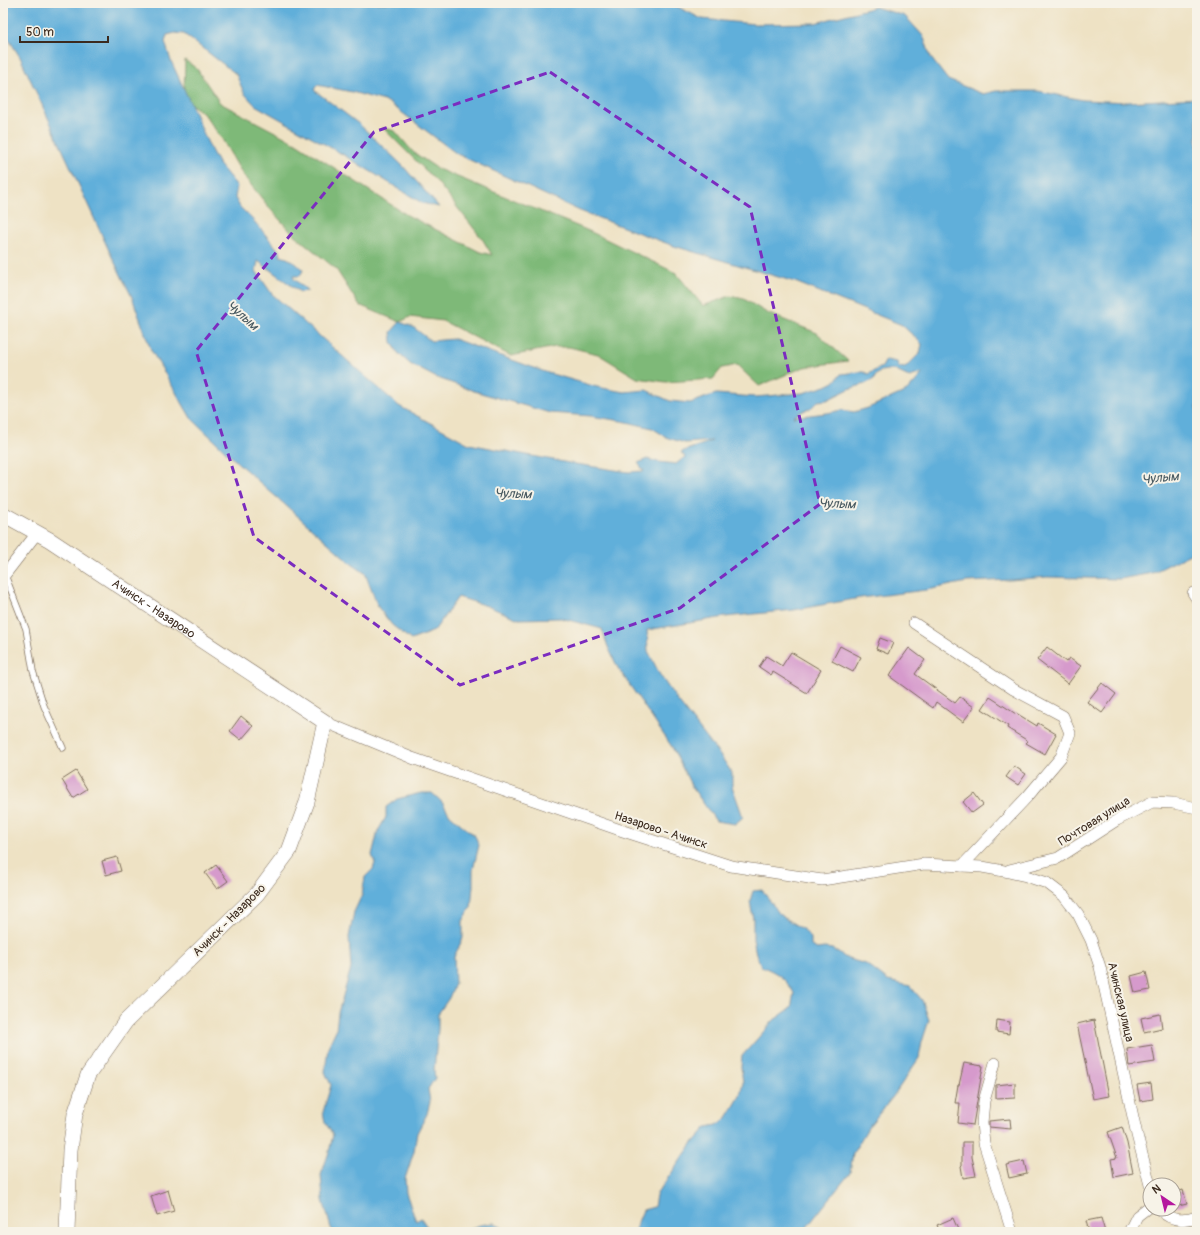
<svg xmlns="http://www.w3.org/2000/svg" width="1200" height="1235" viewBox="0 0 1200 1235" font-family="Pangolin,sans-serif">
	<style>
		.forest { fill: #7eb978; stroke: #5c724b }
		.water { fill: #60afda; stroke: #4e6c7c; fill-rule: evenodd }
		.building { fill: #d69acc }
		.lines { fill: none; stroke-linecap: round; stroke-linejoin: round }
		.lane-casing { stroke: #7a6a58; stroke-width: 7 }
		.street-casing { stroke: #7a6a58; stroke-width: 12 }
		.secondary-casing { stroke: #7a6a58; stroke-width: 16 }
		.lane { stroke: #fff; stroke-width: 5.5 }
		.street { stroke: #fff; stroke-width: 11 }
		.secondary { stroke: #fff; stroke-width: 15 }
		.marked { fill: none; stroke: #7b2cbf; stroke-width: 3; stroke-dasharray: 8 5; stroke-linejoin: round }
		.labels { text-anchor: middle; stroke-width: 4; stroke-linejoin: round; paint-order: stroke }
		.street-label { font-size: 12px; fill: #3b2a1e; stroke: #f7f3e8 }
		.water-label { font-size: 13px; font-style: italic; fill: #485960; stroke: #f7f3e8 }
	</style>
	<rect width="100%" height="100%" fill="#f7f3e8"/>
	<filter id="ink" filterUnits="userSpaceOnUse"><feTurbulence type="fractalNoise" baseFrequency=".025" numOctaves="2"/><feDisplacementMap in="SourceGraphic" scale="8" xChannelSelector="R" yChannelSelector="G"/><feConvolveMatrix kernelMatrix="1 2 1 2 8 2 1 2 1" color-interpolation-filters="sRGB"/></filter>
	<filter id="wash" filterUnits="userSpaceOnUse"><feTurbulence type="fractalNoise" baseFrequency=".012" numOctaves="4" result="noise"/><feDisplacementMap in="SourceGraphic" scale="16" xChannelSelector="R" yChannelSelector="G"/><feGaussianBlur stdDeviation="0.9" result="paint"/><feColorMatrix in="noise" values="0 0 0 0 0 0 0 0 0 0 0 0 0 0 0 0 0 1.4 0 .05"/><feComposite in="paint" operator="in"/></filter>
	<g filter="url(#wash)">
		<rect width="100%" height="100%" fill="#eee2c4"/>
		<!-- forest -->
		<path class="forest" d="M185 60 197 69 220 103 296 143 407 215 480 252 492 255 483 240 438 183 383 128 395 131 413 152 438 169 589 231 676 273 703 306 730 296 744 299 767 313 817 333 848 361 804 367 759 386 737 365 722 368 713 379 666 382 637 378 598 354 569 347H555L511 356 443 321 410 317 400 322 359 305 336 269 292 233 272 211 243 175 222 139 205 115 191 104 184 91Z"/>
		<!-- water -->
		<g class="water">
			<path d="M3 3H670L702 19 755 24 815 23 875 7 905 16 924 37 931 58 948 80 983 94 996 91H1038L1083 100 1127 102 1197 98V552L1192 553 1152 573 1120 579 1047 577 1010 580 967 582 926 590 860 598 794 610 725 617 647 630 648 651 660 675 677 700 722 758 732 773V786L743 817 735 824 716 821 692 787 672 747 618 668 608 647 602 629 561 618 519 619 487 606 458 597 434 631 411 640 392 625 378 607 365 573 353 565 318 534 239 464 191 418 151 350 132 297 111 255 20 57 3 30ZM175 33 184 34 236 74 244 93 255 105 342 154 422 203 439 207 402 165 359 124 314 90 317 85 352 92 388 102 457 154 580 211 674 246 795 282 902 325 922 344 920 353 905 368 899 367 897 362 886 360 882 367 868 374 864 372H859L841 374 834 382 826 386 803 393 755 397 716 394 690 403 670 401 646 390 624 392 597 387 548 373 454 339 431 341 413 327 400 322 391 332 392 342 398 353 410 364 435 377 474 391 550 413 591 416 627 422 652 428 668 438 685 443 712 441 681 452 685 457 676 464 659 462 647 459 638 463 644 471 628 472 569 463 469 444 399 406 272 294 256 271 258 261 300 292 308 291 294 279 293 276H300L303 270C296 263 290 258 280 256L281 253 253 220 240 207 235 198 237 186 218 163 210 148 191 104 171 61 165 42 167 35ZM887 370H894L909 377 923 373 907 391 868 408 854 412 842 410 827 413 793 417 805 410 810 409 818 401 827 400 849 389 865 384 874 379 876 375 881 371Z"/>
			<path d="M421 793H432L442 802 450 815 475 836 479 845 473 870V886L471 907 463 921V938L454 957 455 984 449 998 438 1014V1029L434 1070 435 1078 428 1089 430 1102 427 1114 417 1133 414 1151 405 1179 406 1193 416 1221 421 1218 427 1227 434 1230 441 1228 453 1232H334L331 1228 323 1200 321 1175 329 1152 333 1135 325 1122 323 1112 331 1085 325 1072 328 1047 336 1030 338 1013 351 968 349 937 354 912 362 895 365 877 373 869 375 863 372 855 378 831 386 817V807L397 799Z"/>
			<path d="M762 890 781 916 804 930 811 938V946L817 949 824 948 832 949 848 959 866 964 888 981 910 986 922 1000 929 1020 922 1042 919 1058 892 1098 869 1126 853 1153 850 1173 803 1232H634L643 1210 654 1207 656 1195 692 1144 707 1127 717 1125 726 1119 733 1108 740 1096 743 1083 741 1067 742 1056 774 1020 791 1008 794 993C784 977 778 973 761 966L756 954 753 939V919L750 901 753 891Z"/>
			<path d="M494 1223 510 1232H466C474 1225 484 1224 494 1223Z"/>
		</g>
		<g id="blocks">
			<!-- building -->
			<g class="building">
				<path d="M880 638 893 643 888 654 876 649Z"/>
				<path d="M840 646 861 657 853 672 832 661Z"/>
				<path d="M1047 647 1066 662 1069 658 1081 666 1068 684 1037 660Z"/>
				<path d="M909 648 925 660 915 674 955 703 960 697 974 707 963 722 936 702 933 708 889 676Z"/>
				<path d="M791 652 821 670 807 693 773 672 771 675 759 667 766 656 782 666Z"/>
				<path d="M1102 683 1116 694 1102 713 1087 702Z"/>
				<path d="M990 697 1016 714V713L1037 726 1038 723 1056 734 1045 754 1026 743 1028 741 1007 728 1008 726 982 709Z"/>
				<path d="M241 716 253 726 241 740 230 731Z"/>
				<path d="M1014 766 1026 774 1018 785 1006 777Z"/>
				<path d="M76 771 87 789 73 798 62 780Z"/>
				<path d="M974 793 983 805 972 813 963 802Z"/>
				<path d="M117 857 121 871 106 875 102 861Z"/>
				<path d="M216 865 228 881 217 889 205 873Z"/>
				<path d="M1146 972 1150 990 1135 993 1131 976Z"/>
				<path d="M1160 1014 1162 1028 1144 1032 1141 1018Z"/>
				<path d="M997 1020 1010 1022 1009 1034 996 1032Z"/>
				<path d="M1094 1020 1109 1096 1093 1099 1077 1024Z"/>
				<path d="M1152 1045 1155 1062 1129 1066 1127 1049Z"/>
				<path d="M964 1063 983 1066 973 1125 958 1123 960 1103H955L958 1085H959Z"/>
				<path d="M1015 1083V1098L996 1099V1085Z"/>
				<path d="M1151 1083 1153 1099 1140 1101 1137 1085Z"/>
				<path d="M1010 1119 1011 1129 989 1127V1121Z"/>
				<path d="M1122 1127 1127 1143 1133 1173 1114 1177 1111 1159 1117 1158 1108 1132Z"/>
				<path d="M962 1142H972V1157L976 1176 963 1178 961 1166 962 1165Z"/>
				<path d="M1024 1161 1027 1174 1009 1178 1006 1165Z"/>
				<path d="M168 1190 174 1211 157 1216 151 1196Z"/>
				<path d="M1183 1190 1187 1204 1174 1207V1193Z"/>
				<path d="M953 1218 959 1232H940L937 1225Z"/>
				<path d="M1101 1218 1105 1232H1089L1086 1221Z"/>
			</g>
		</g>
	</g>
	<g filter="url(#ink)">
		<use href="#blocks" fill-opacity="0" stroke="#7a6a58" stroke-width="1"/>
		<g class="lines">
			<defs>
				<path id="lane" d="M5 575 26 629 33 671 44 706 63 748"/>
				<g id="street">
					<path d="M3 577 37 533"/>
					<path d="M1193 593 1197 599"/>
					<path d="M914 623 1013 689 1063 716 1070 733 1061 757 1028 796 962 866"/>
					<path d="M325 722 412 758 623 831 731 866 822 880 924 864 962 866 982 867 1004 871 1026 876 1047 883 1064 896 1078 914 1091 940 1100 967 1137 1135 1150 1185"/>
					<path d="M1009 870 1058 858 1117 820 1152 802 1173 803 1197 808"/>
					<path d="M995 1063 984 1101 982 1123 984 1143 1012 1232"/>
					<path d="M1159 1209C1170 1221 1182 1222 1197 1217"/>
					<path d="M1129 1232 1137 1216 1150 1206"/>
				</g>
				<g id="secondary">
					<path id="s1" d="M3 514 50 540 325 722 307 802 289 851 257 894 126 1021 88 1075 75 1114 70 1150 67 1232"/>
				</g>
			</defs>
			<!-- lane casing -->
			<use href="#lane" class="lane-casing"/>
			<!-- street casing -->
			<use href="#street" class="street-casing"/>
			<!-- secondary casing -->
			<use href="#secondary" class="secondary-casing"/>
			<!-- lane -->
			<use href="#lane" class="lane"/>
			<!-- street -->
			<use href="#street" class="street"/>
			<!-- secondary -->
			<use href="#secondary" class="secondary"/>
		</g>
	</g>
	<!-- marked area -->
	<path class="marked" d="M550 72 750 207 820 504 680 608 460 685 254 537 196 351 374 132Z"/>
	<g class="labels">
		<!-- street labels -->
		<g class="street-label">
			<text dy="4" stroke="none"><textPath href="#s1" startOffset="178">Ачинск - Назарово</textPath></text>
			<text transform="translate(1094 821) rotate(-32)" y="4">Почтовая улица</text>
			<text transform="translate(661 830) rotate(18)" y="4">Назарово - Ачинск</text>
			<text transform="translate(229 920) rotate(-45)" y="4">Ачинск - Назарово</text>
			<text transform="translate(1121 1002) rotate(77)" y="4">Ачинская улица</text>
		</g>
		<!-- water labels -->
		<g class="water-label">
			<text transform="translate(243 315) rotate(41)" y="5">Чулым</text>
			<text transform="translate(1160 477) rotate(-6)" y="5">Чулым</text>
			<text transform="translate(513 493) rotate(2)" y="5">Чулым</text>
			<text transform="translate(837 503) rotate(2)" y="5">Чулым</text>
		</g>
	</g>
	<!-- margin -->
	<rect width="1200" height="1235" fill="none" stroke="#f7f3e8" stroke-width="16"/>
	<!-- north arrow -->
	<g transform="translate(1162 1197) rotate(325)"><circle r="19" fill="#f7f3e8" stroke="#aca397"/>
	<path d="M0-3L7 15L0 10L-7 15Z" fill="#b5179e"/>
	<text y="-6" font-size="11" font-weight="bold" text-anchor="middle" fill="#3b2a1e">N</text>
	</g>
	<!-- scale -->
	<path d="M20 36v6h88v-6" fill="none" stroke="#3b2a1e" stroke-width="2"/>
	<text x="26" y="36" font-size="12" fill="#3b2a1e" stroke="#f7f3e8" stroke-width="3" paint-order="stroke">50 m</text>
</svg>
